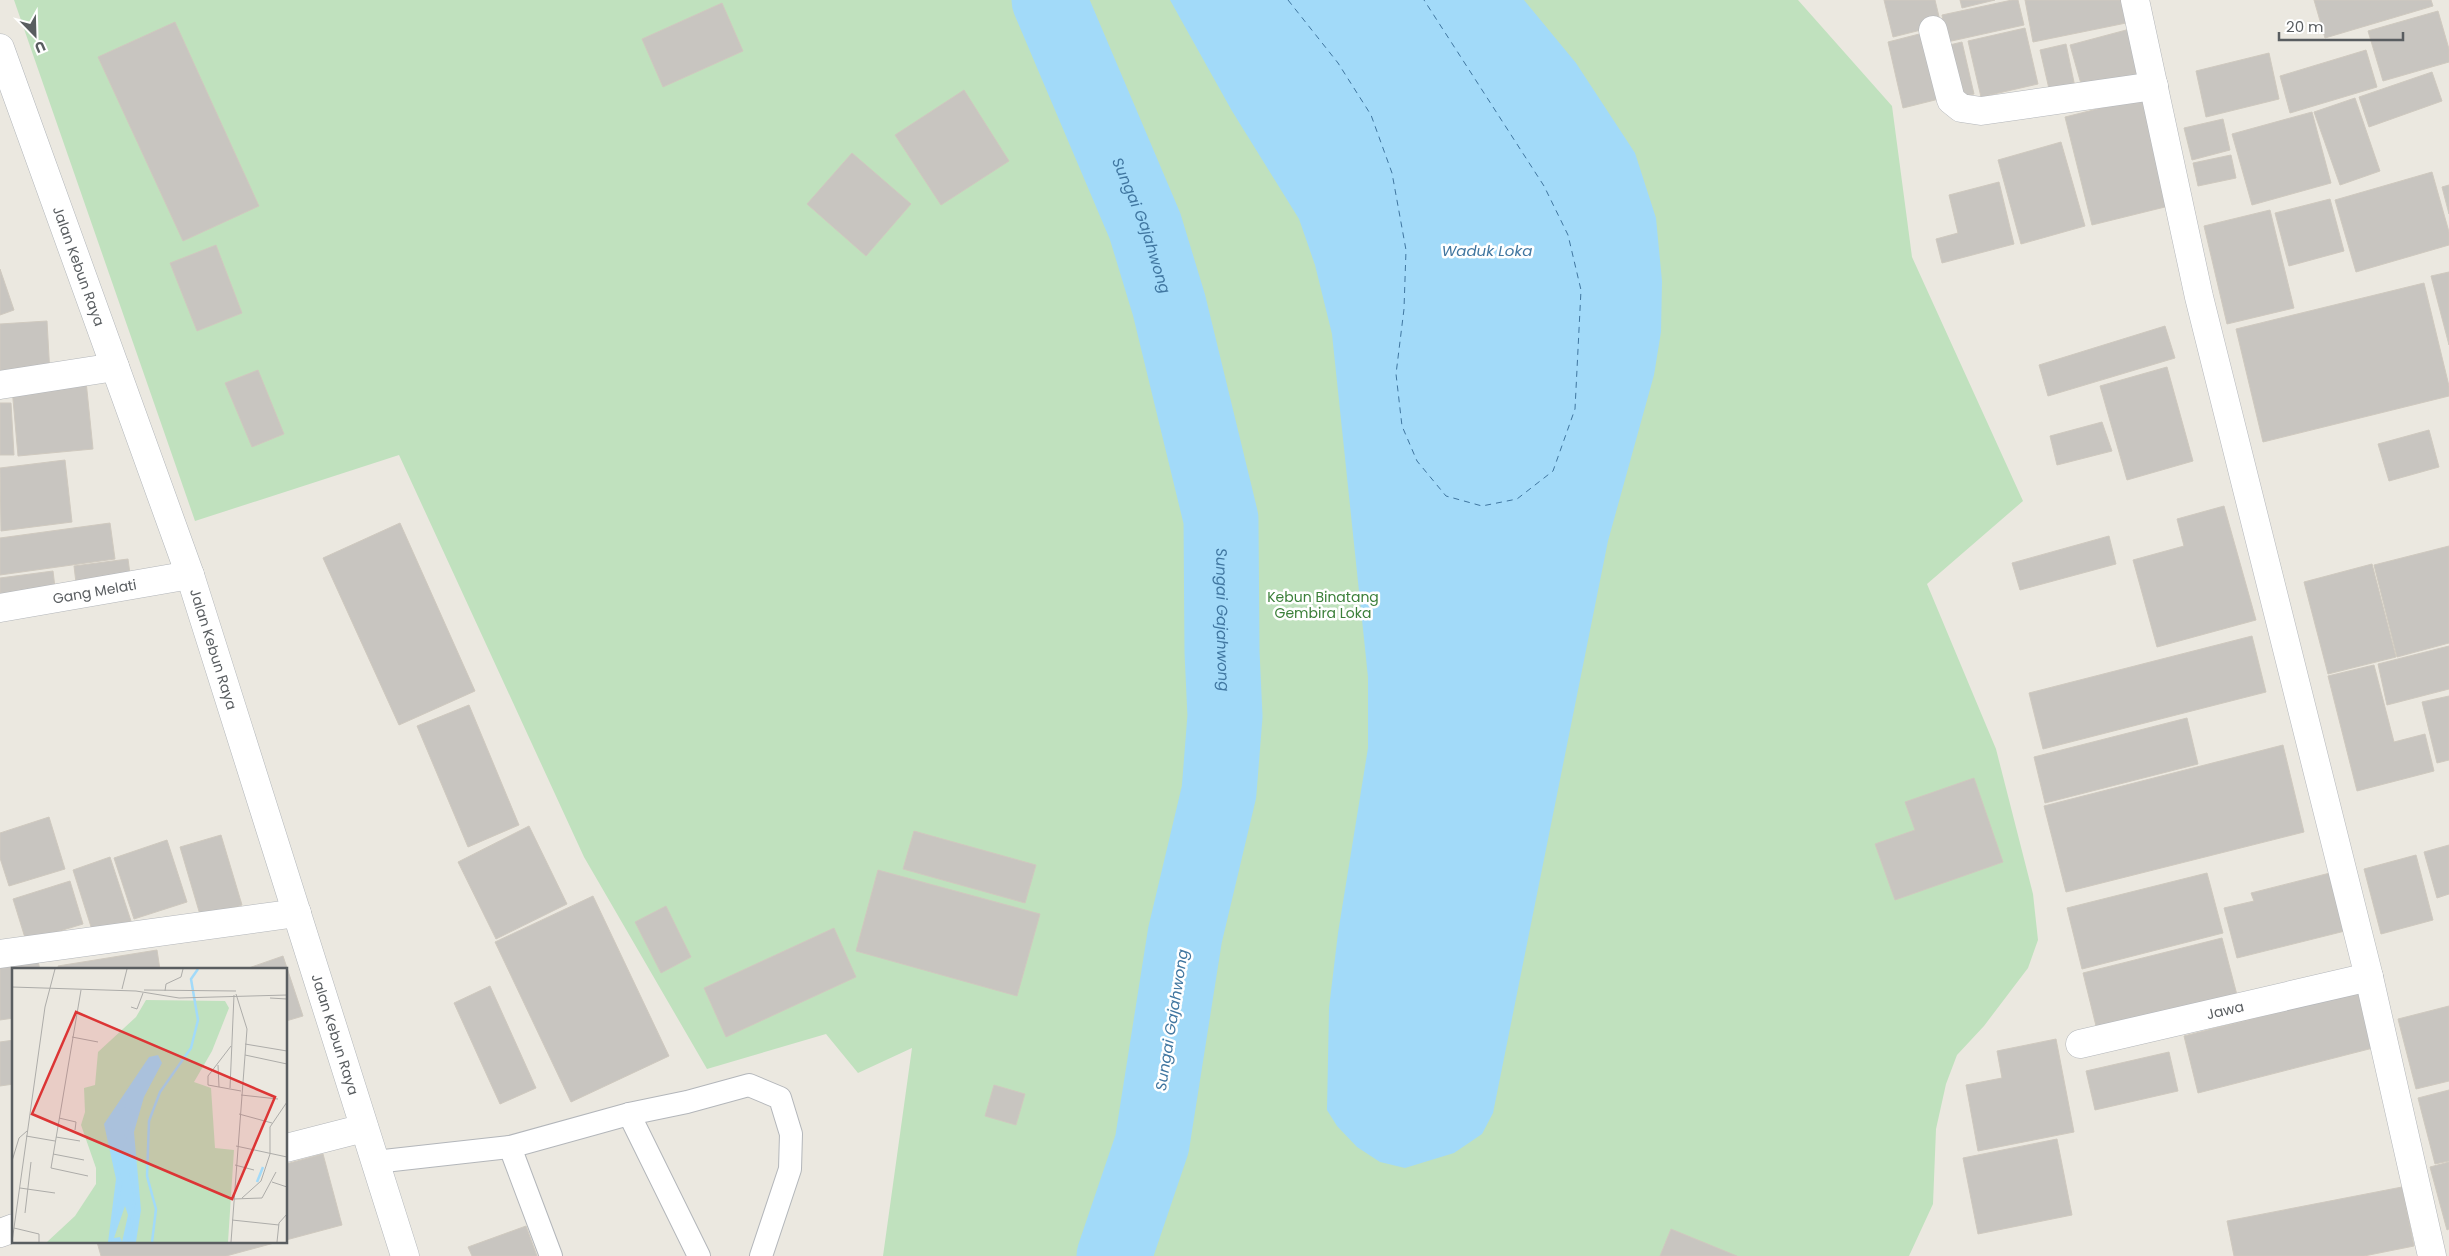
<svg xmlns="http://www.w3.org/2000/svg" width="2449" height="1256" viewBox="0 0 2449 1256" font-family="Poppins,sans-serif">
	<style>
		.green { fill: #c0e1be }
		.water { fill: #a2daf9 }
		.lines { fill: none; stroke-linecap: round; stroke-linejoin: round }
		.river { stroke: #a2daf9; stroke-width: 75 }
		.ferry { stroke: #4076a0; stroke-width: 1; stroke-dasharray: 6 5; stroke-linecap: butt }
		.building { fill: #c8c5c0; stroke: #cfc9bf }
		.lane-casing { stroke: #b3b6ba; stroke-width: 24 }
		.street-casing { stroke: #b3b6ba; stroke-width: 29 }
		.secondary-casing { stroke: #b2b6ba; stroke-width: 29 }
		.lane { stroke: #fff; stroke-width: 22 }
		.street { stroke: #fff; stroke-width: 28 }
		.secondary { stroke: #fff; stroke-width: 28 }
		.labels { text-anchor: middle; stroke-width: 5; stroke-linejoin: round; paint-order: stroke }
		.street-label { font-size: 14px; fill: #595d60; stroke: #fff }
		.park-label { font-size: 14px; fill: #3b7f39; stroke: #fff }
		.water-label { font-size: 15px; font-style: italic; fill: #4076a0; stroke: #fff }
		.inset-river { fill: none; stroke: #a2daf9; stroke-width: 2.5 }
		.inset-road { fill: none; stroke: #adaca9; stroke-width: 1 }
		.view { fill: #dc3535; fill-opacity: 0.15; stroke: #dc3535; stroke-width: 2.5 }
		.inset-edge { fill: none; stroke: #595d60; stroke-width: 2.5 }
	</style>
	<rect width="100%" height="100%" fill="#ebe8e0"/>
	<!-- green -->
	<path class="green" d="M14 0H1798L1892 106 1912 257 2023 501 1927 584 1996 749 2033 894 2038 940 2028 968 1984 1026 1957 1055 1946 1084 1936 1129 1933 1204 1909 1256H883L912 1048 858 1073 826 1034 707 1069 584 857 399 455 195 521Z"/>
	<!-- water -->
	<path class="water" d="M1170 0H1524L1576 63 1635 153 1656 218 1662 281 1661 332 1654 375 1608 541 1493 1113 1482 1134 1454 1153 1405 1168 1380 1162 1357 1147 1337 1126 1327 1110 1329 1008 1338 933 1368 748V677L1332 334 1315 265 1299 219 1232 111Z"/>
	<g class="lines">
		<!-- river -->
		<path class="river" id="s1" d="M1049 0 1145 226 1169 305 1221 519 1222 652 1225 716 1219 792 1185 935 1152 1144 1114 1256"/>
		<!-- ferry -->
		<path class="ferry" d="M1288 0 1338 63 1371 115 1392 173 1406 250 1404 309 1396 374 1402 426 1417 461 1446 496 1482 506 1517 499 1553 471 1575 409 1581 290 1568 235 1544 186 1424 0"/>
	</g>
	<!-- building -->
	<g class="building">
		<path d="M1884 0H1935L1941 25 1893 37Z"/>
		<path d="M1960 0H1995L1962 8Z"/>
		<path d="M2012 0H2018L2024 25 1947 42 1942 15Z"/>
		<path d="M2025 0H2127L2131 22 2033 42Z"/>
		<path d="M2314 0H2431L2433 6 2325 38Z"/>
		<path d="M722 3 743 51 663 87 642 39Z"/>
		<path d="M2438 11 2449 49V62L2383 81 2368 31Z"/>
		<path d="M175 22 259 206 183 241 98 57Z"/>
		<path d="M2025 28 2038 84 1981 97 1968 41Z"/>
		<path d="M2130 29 2143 75 2083 91 2070 45Z"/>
		<path d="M1931 31 1947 97 1903 108 1888 42Z"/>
		<path d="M1962 42 1974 94 1953 99 1941 47Z"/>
		<path d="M2066 44 2075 87 2050 93 2040 50Z"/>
		<path d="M2366 50 2377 87 2290 113 2280 76Z"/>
		<path d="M2269 53 2279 99 2206 117 2196 71Z"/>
		<path d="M2432 72 2442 101 2369 127 2359 97Z"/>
		<path d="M964 90 1009 161 941 205 895 135Z"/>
		<path d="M2146 97 2173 205 2092 225 2065 117Z"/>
		<path d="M2355 98 2380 171 2340 185 2314 112Z"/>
		<path d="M2312 112 2331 183 2252 205 2232 134Z"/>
		<path d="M2223 119 2230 150 2192 160 2184 128Z"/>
		<path d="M2061 142 2085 226 2021 244 1998 160Z"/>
		<path d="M852 153 911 204 866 256 807 204Z"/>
		<path d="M2231 155 2236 178 2198 186 2193 163Z"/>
		<path d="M2432 172 2449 232V245L2356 272 2335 200Z"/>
		<path d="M1999 182 2014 244 1942 263 1936 239 1958 233 1949 195Z"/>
		<path d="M2449 185V214L2442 187Z"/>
		<path d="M2330 199 2344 251 2289 266 2275 213Z"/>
		<path d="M2270 210 2294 308 2227 324 2204 226Z"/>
		<path d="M216 245 242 313 197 331 170 263Z"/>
		<path d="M0 269 14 310 0 315Z"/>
		<path d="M2449 272V345L2431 276Z"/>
		<path d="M2424 283 2449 386V396L2263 442 2236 329Z"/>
		<path d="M47 321 50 375 0 377V324Z"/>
		<path d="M2165 326 2175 358 2048 396 2039 365Z"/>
		<path d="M2167 367 2193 461 2127 480 2100 386Z"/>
		<path d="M258 370 284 434 252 447 225 383Z"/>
		<path d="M86 381 93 449 18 456 12 388Z"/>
		<path d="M0 403H11L14 455H0Z"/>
		<path d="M2102 422 2112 451 2057 465 2050 436Z"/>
		<path d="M2429 430 2439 467 2389 481 2378 444Z"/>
		<path d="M65 460 72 522 1 531 0 468Z"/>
		<path d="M2224 506 2256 620 2157 647 2133 560 2184 546 2177 519Z"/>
		<path d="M110 523 115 559 0 575V538Z"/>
		<path d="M400 523 475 691 399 725 323 558Z"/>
		<path d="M2109 536 2116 564 2020 590 2012 563Z"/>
		<path d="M2449 546V643L2397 657 2374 565Z"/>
		<path d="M128 559 131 582 77 591 74 566Z"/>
		<path d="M2372 564 2396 657 2328 674 2304 582Z"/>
		<path d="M53 571 56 596 0 603V578Z"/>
		<path d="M2252 636 2266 692 2043 749 2029 693Z"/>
		<path d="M2449 646V689L2387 705 2378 664Z"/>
		<path d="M2374 665 2394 742 2425 734 2434 771 2357 791 2328 676Z"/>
		<path d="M2449 696V760L2437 763 2422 702Z"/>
		<path d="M469 705 519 825 468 847 417 726Z"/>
		<path d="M2187 718 2198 764 2045 803 2034 757Z"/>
		<path d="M2283 745 2304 832 2066 892 2044 806Z"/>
		<path d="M1974 778 2003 862 1895 900 1875 844 1915 830 1905 802Z"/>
		<path d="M49 817 65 869 9 886 0 858V833Z"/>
		<path d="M529 826 567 904 496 939 458 862Z"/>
		<path d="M914 831 1036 865 1025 903 903 869Z"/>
		<path d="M221 835 242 905 201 918 180 847Z"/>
		<path d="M167 840 187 902 134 919 114 858Z"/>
		<path d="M2449 845V894L2437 898 2424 852Z"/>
		<path d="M2416 855 2433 920 2381 934 2364 869Z"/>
		<path d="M110 857 131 921 93 933 73 870Z"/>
		<path d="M878 870 1040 914 1017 996 856 951Z"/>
		<path d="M2207 873 2223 933 2082 969 2067 908Z"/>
		<path d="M2330 873 2345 931 2237 958 2224 908 2254 901 2251 893Z"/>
		<path d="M70 881 83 924 26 941 13 899Z"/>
		<path d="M593 896 669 1056 571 1102 495 942Z"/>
		<path d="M666 906 691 957 661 973 635 922Z"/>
		<path d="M834 928 856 977 726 1037 704 988Z"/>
		<path d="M2222 938 2237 995 2097 1030 2083 973Z"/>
		<path d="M157 950 160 970H59L58 966Z"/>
		<path d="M283 956 303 1016 286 1021V970H243Z"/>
		<path d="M38 961 40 970H14V1018L0 1020V967Z"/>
		<path d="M490 986 536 1088 500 1104 454 1003Z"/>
		<path d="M2359 992 2373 1048 2198 1093 2184 1036Z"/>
		<path d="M2449 1006V1081L2416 1089 2398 1019Z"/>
		<path d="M2056 1039 2074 1132 1978 1151 1966 1085 2002 1078 1997 1051Z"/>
		<path d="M14 1040V1084L0 1086V1042Z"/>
		<path d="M2169 1052 2178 1091 2095 1110 2086 1071Z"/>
		<path d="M994 1085 1025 1094 1016 1125 985 1116Z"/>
		<path d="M2449 1090V1161L2435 1164 2418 1098Z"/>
		<path d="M2057 1139 2072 1215 1978 1234 1963 1158Z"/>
		<path d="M323 1154 342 1225 286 1240V1164Z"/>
		<path d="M2449 1162V1229L2447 1230 2430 1167Z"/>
		<path d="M2402 1187 2414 1246 2364 1256H2234L2227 1221Z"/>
		<path d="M526 1226 537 1256H472L468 1247Z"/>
		<path d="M1671 1229 1737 1256H1660Z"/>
		<path d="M97 1242H278L226 1256H101Z"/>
	</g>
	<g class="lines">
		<defs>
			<g id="lane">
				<path d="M510 1147 551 1256"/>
				<path d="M375 1162 510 1147 629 1114"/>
				<path d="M699 1256 629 1114 687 1102 749 1085 780 1098 791 1134 790 1169 761 1256"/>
			</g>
			<g id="street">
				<path d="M2135 0 2199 297 2369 977 2432 1256"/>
				<path d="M1933 30 1951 100 1961 108 1981 111 2154 86"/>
				<path d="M0 385 115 367"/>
				<path id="s2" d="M0 608 190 575"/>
				<path d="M0 954 297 913"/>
				<path id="s3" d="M2080 1044 2369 977"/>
				<path d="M286 1148 364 1128"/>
				<path d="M0 1233 14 1228"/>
			</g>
			<g id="secondary">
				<path id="s4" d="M0 48 190 575 405 1256"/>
			</g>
		</defs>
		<!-- lane casing -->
		<use href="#lane" class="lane-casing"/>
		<!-- street casing -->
		<use href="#street" class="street-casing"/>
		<!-- secondary casing -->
		<use href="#secondary" class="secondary-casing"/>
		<!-- lane -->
		<use href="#lane" class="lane"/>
		<!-- street -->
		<use href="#street" class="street"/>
		<!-- secondary -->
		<use href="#secondary" class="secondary"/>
	</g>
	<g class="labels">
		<!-- street labels -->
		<g class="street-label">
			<text dy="5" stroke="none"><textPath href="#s4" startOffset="232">Jalan Kebun Raya</textPath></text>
			<text dy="5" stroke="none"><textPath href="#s2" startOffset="96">Gang Melati</textPath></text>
			<text dy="5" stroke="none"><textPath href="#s4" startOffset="638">Jalan Kebun Raya</textPath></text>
			<text dy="5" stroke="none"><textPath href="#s3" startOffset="149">Jawa</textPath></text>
			<text dy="5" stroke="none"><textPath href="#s4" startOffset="1042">Jalan Kebun Raya</textPath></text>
		</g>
		<!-- park labels -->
		<g class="park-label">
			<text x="1323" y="602">Kebun Binatang<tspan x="1323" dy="16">Gembira Loka</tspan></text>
		</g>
		<!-- water labels -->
		<g class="water-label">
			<text dy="5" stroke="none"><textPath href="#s1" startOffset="244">Sungai Gajahwong</textPath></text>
			<text x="1487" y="256">Waduk Loka</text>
			<text dy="5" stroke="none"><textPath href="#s1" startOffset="649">Sungai Gajahwong</textPath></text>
			<text transform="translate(1172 1020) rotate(-81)" y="5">Sungai Gajahwong</text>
		</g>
	</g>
	<!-- overview -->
	<g transform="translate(12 968)">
		<rect width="275" height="275" fill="#ebe8e0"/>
		<path d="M134 32 213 33 217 40 200 83 182 114 199 120 203 180 222 182 216 274H35L63 248 84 216V200L69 157 73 144 72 120 83 117 86 84 124 49Z" fill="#c0e1be"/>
		<path d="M146 87 150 95 132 129 122 164 129 242 124 274H96L104 211 92 156 137 89ZM113 238 116 247 110 274 108 269 102 270Z" fill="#a2daf9" fill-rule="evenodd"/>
		<path class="inset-river" d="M245 214 251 199M98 274 109 216 100 158 105 143 113 138 120 144 112 174 123 228 117 274M140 274 144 241 135 208 137 153 148 124 179 80 186 52 179 11 186 1"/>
		<path class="inset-road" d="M0 19 124 23 167 30 275 27M110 21 115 1M69 22 39 200 76 208M132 22 224 23M153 23 154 16 169 9 171 1M258 30 275 31M119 39 125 41 131 25M60 69 86 74M233 76 275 83M233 87 275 96M206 97 207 119 196 117V108L219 78M207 119 229 123M218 120 222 27M229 127 266 131M227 146 260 155M47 150 64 154 63 162M14 168 43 173M44 169 68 173M224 178 275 189M41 186 72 192M258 186V159L275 134M0 193 7 170 15 163M223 197 242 202M260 214 275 219M8 220 43 225M230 230 249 213 258 186M221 231 250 230 264 204M13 245 19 194M220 252 267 257M2 260 27 266V274M0 274 33 39 43 1M219 274 235 61 224 26M265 274 267 255 275 246"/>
		<path class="view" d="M64 44 263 129 220 231 20 146Z"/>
		<rect width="275" height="275" class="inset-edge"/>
	</g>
	<!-- north arrow -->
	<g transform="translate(35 35) rotate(157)" stroke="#ffffff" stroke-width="4" paint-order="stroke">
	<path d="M0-4L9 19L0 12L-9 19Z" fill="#595d60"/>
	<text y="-8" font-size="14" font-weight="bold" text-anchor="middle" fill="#595d60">U</text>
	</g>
	<!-- scale -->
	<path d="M2279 32v8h124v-8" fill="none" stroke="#595d60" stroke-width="2.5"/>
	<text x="2286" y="32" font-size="15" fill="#595d60" stroke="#ffffff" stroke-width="4" paint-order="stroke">20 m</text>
</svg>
